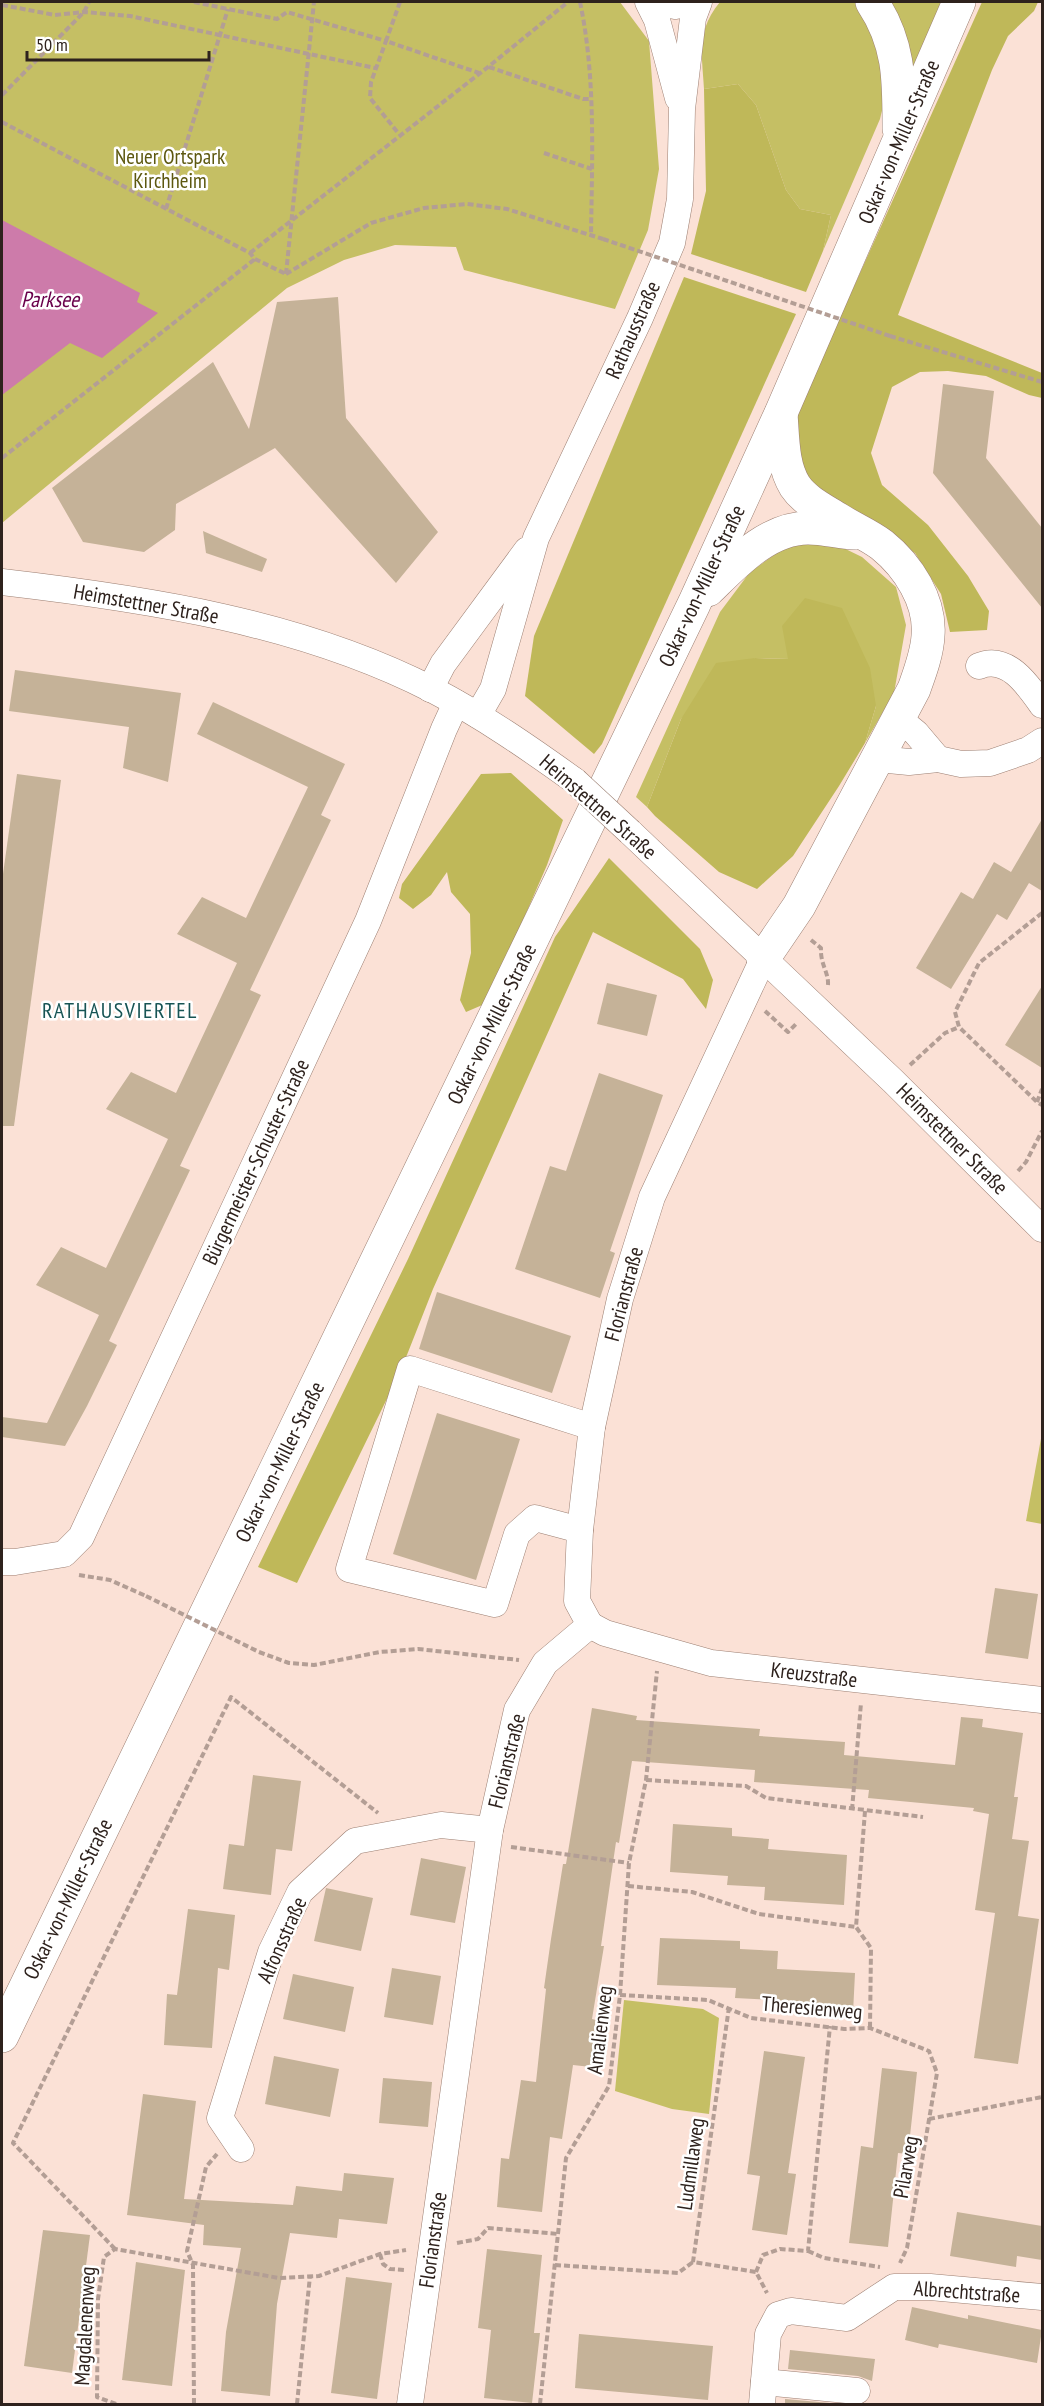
<svg xmlns="http://www.w3.org/2000/svg" width="1044" height="2406" viewBox="0 0 1044 2406" font-family="'PT Sans Narrow',sans-serif">
	<style>
		.green { fill: #c5bf64 }
		.forest { fill: #bfb859 }
		.water { fill: #cd7baa }
		.building { fill: #c5b298 }
		.lines { fill: none; stroke-linecap: round; stroke-linejoin: round }
		.minor-casing { stroke: #9c7f72; stroke-width: 27 }
		.major-casing { stroke: #9c7f72; stroke-width: 34 }
		.path { stroke: #b39e95; stroke-width: 4; stroke-dasharray: 6 3; stroke-linecap: butt }
		.minor { stroke: #fff; stroke-width: 26 }
		.major { stroke: #fff; stroke-width: 33 }
		.minor-bridge-casing { stroke: #9c7f72; stroke-width: 27; stroke-linecap: butt }
		.path-bridge { stroke: #b39e95; stroke-width: 4; stroke-dasharray: 6 3; stroke-linecap: butt }
		.minor-bridge { stroke: #fff; stroke-width: 26 }
		.labels { text-anchor: middle; stroke-width: 5; stroke-linejoin: round; paint-order: stroke }
		.street-label { font-size: 21px; fill: #2e221d; stroke: #fff }
		.park-label { font-size: 21px; fill: #5d5810; stroke: #fff }
		.water-label { font-size: 22px; font-style: italic; fill: #69014b; stroke: #fff }
		.neighbourhood-label { font-size: 22px; letter-spacing: 1.5px; fill: #175454; stroke: #fff }
	</style>
	<rect width="100%" height="100%" fill="#fbe1d6"/>
	<!-- green -->
	<g class="green">
		<path d="M2 2H620L649 41 659 169 648 230 615 309 464 270 456 247 395 245 344 260 287 288 2 523Z"/>
		<path d="M720 2H855L872 23 886 94 880 119 823 251 831 215 800 209 786 190 756 105 738 84 704 89C702 54 696 31 720 2Z"/>
		<path d="M889 2H945L911 80C911 50 907 26 889 2Z"/>
		<path d="M825 539 862 557 896 587 906 625 894 693 865 743 876 706 789 659 755 658 681 719 647 807 636 797 720 612 750 572 787 546Z"/>
		<path d="M1042 1433V1524L1026 1521Z"/>
		<path d="M624 2000 703 2009 719 2018 709 2114 672 2109 615 2091Z"/>
	</g>
	<!-- forest -->
	<g class="forest">
		<path d="M982 2H1038L1034 11 1008 36 992 70 898 315 1042 373V398L1029 395 986 376 948 371 920 372 892 387 871 453 882 485 928 525 968 576 989 611 987 630 950 632 941 594 915 553 819 498 806 488 792 424Z"/>
		<path d="M738 84 756 105 786 190 800 209 831 215 823 251 806 292 691 254 706 191 704 89Z"/>
		<path d="M684 277 796 314 602 744 594 754 525 696 534 636Z"/>
		<path d="M805 598 842 608 870 668 876 706 865 743 839 786 793 856 757 889 719 872 655 816 647 807 681 719 716 663 755 658 788 659 782 626Z"/>
		<path d="M511 773 563 820 547 865 487 1003 466 1012 460 1000 471 953 470 914 451 892 447 872 431 895 413 909 399 898 402 884 481 774Z"/>
		<path d="M609 858 700 949 713 980 706 1009 683 979 593 932 433 1289 401 1370 297 1583 258 1567 408 1259 555 937Z"/>
	</g>
	<!-- water -->
	<path class="water" d="M2 220 140 293 137 302 158 313 102 358 70 343 2 395Z"/>
	<!-- building -->
	<g class="building">
		<path d="M338 297 346 418 438 532 396 583 275 448 176 504 175 530 144 552 83 542 52 488 213 362 249 429 277 302Z"/>
		<path d="M943 384 994 391 986 458 1042 528V608L933 473Z"/>
		<path d="M203 531 267 559 262 572 206 553Z"/>
		<path d="M15 670 181 693 168 782 123 768 129 727 9 711Z"/>
		<path d="M213 702 345 764 321 815 331 820 250 990 261 995 180 1166 190 1170 109 1341 117 1345 87 1406 65 1446 2 1437V1417L47 1423 99 1315 36 1285 61 1247 106 1268 168 1139 106 1109 131 1072 176 1093 237 963 177 934 202 897 246 918 308 787 197 734Z"/>
		<path d="M17 774 61 780 14 1126H2V881Z"/>
		<path d="M1042 819V891L1029 883 1007 920 997 914 951 989 916 968 961 892 973 899 994 862 1011 872Z"/>
		<path d="M607 983 657 995 647 1036 597 1024Z"/>
		<path d="M1042 986V1068L1005 1045Z"/>
		<path d="M599 1073 663 1095 610 1251 615 1253 600 1298 515 1269 550 1166 566 1171Z"/>
		<path d="M437 1292 571 1336 552 1393 419 1349Z"/>
		<path d="M437 1413 520 1439 476 1580 393 1554Z"/>
		<path d="M995 1588 1038 1594 1028 1659 985 1653Z"/>
		<path d="M592 1708 637 1716 636 1720 760 1729 759 1736 845 1742 844 1755 955 1765 961 1717 983 1719 982 1727 1023 1733 1014 1797H1018L1012 1839 1029 1841 1018 1916 1039 1919 1018 2064 974 2058 995 1913 975 1910 989 1814 973 1811 974 1808 868 1798 869 1790 754 1782 755 1770 632 1761 619 1843 616 1842 601 1946H604L592 2019 596 2020 591 2067 573 2065 562 2139 550 2137 542 2212 497 2207 501 2158 509 2159 521 2080 536 2082 546 1989 544 1988 551 1939 563 1864H566Z"/>
		<path d="M253 1775 301 1781 292 1851 276 1849 271 1895 223 1889 229 1844 244 1846Z"/>
		<path d="M673 1824 732 1828V1836L769 1839 768 1849 847 1855 844 1905 764 1900 765 1887 727 1885 728 1876 670 1872Z"/>
		<path d="M421 1858 466 1867 455 1923 410 1915Z"/>
		<path d="M326 1888 373 1898 361 1951 314 1941Z"/>
		<path d="M188 1909 235 1915 229 1970 218 1968 212 2048 164 2045 167 1994 177 1995Z"/>
		<path d="M660 1938 740 1941V1949L778 1951 777 1969 855 1973 853 2013 776 2010V2000L735 1998 736 1988 657 1985Z"/>
		<path d="M392 1968 441 1976 433 2025 384 2017Z"/>
		<path d="M293 1974 354 1987 345 2032 283 2019Z"/>
		<path d="M764 2051 805 2057 788 2173 796 2174 787 2235 752 2230 760 2176 747 2174Z"/>
		<path d="M274 2056 339 2069 330 2117 265 2104Z"/>
		<path d="M882 2068 917 2072 908 2154 898 2153 888 2247 849 2243 861 2146 873 2148Z"/>
		<path d="M383 2078 432 2082 428 2127 379 2123Z"/>
		<path d="M143 2094 196 2101 184 2199 293 2205 296 2186 342 2191 344 2173 394 2178 387 2224 339 2219 337 2238 290 2233 277 2304 270 2396 221 2391 226 2332 241 2248 203 2245 204 2225 127 2215Z"/>
		<path d="M957 2212 1042 2226V2260L1017 2256 1016 2267 950 2256Z"/>
		<path d="M43 2230 90 2235 72 2373 24 2366Z"/>
		<path d="M487 2249 542 2255 534 2333H540L532 2403 484 2398 491 2330 478 2328Z"/>
		<path d="M136 2262 185 2270 172 2386 122 2380Z"/>
		<path d="M346 2277 392 2283 377 2399 331 2393Z"/>
		<path d="M912 2307 968 2319V2315L1042 2330 1037 2363 939 2344 938 2348 905 2340Z"/>
		<path d="M579 2334 713 2346 708 2400 575 2388Z"/>
		<path d="M790 2350 875 2359 872 2381 858 2376 788 2369Z"/>
		<path d="M785 2399 841 2404H785Z"/>
	</g>
	<g class="lines">
		<defs>
			<g id="minor">
				<path d="M648 2 657 20 678 98"/>
				<path d="M651 2 675 6 692 2"/>
				<path d="M2 582C148 599 300 622 433 690 483 716 529 748 575 781"/>
				<path d="M979 666C1007 654 1028 685 1042 705"/>
				<path d="M430 689 443 664 527 550"/>
				<path d="M478 715 493 689 536 538 640 318 672 243 680 199 682 109 693 18 699 2"/>
				<path d="M899 719 916 733 938 759"/>
				<path d="M878 759 909 762 938 759 961 764 990 763 1028 750 1042 741"/>
				<path d="M630 832 893 1081 1042 1229"/>
				<path d="M580 1530 535 1518 517 1534 495 1604 349 1569 410 1369 592 1427"/>
				<path d="M2 1562H15L64 1554 81 1537 368 921 444 729 456 703"/>
				<path d="M590 1625 605 1633 711 1663 1042 1700"/>
				<path d="M241 2149 220 2118 271 1952 300 1892 355 1841 441 1825 490 1830"/>
				<path d="M764 2382 857 2391"/>
				<path d="M410 2404 490 1830 517 1710 545 1663 590 1625 577 1601 580 1530 592 1427 620 1299 652 1197 763 959"/>
				<path d="M762 2404 768 2334 778 2315 791 2311 847 2318 894 2287H930L1042 2297"/>
			</g>
			<g id="major">
				<path d="M872 2C900 44 899 81 899 129"/>
				<path d="M708 590C735 564 767 528 808 528 823 528 839 532 854 533"/>
				<path d="M763 959 799 906 914 689C920 672 927 654 928 636 931 601 908 566 882 545 869 535 852 528 838 519 824 510 805 501 795 486 782 465 783 438 781 414"/>
				<path d="M2 2036 694 604 781 413 959 2"/>
			</g>
		</defs>
		<!-- minor casing -->
		<use href="#minor" class="minor-casing"/>
		<!-- major casing -->
		<use href="#major" class="major-casing"/>
		<!-- path -->
		<g class="path">
			<path d="M194 2 277 19 287 12 386 41 371 82 370 98 399 134"/>
			<path d="M400 2 386 41 479 73"/>
			<path d="M580 2C596 77 592 159 591 236"/>
			<path d="M2 5 55 15 84 12 130 16 375 68"/>
			<path d="M489 67 583 99H590"/>
			<path d="M2 95 84 12 89 2"/>
			<path d="M2 122 250 253 255 259 286 274"/>
			<path d="M544 153 592 169"/>
			<path d="M166 209 228 9"/>
			<path d="M250 253 488 67 568 2"/>
			<path d="M286 274 371 223 424 208 467 204 507 209 603 239"/>
			<path d="M286 274 314 2"/>
			<path d="M890 336 1042 382"/>
			<path d="M2 458 255 259"/>
			<path d="M1042 913 979 963 955 1012 959 1027 1037 1102 1042 1105"/>
			<path d="M811 940 821 948C820 964 829 973 828 985"/>
			<path d="M765 1011 788 1032 797 1023"/>
			<path d="M910 1065 945 1033 959 1027"/>
			<path d="M1037 1102 1042 1089"/>
			<path d="M1018 1171 1026 1162 1042 1131"/>
			<path d="M79 1575 110 1580 146 1596"/>
			<path d="M259 1652 289 1663 314 1665 380 1652 418 1649 519 1660"/>
			<path d="M646 1780 746 1786 766 1798 923 1817"/>
			<path d="M852 1810 861 1703"/>
			<path d="M865 1811 856 1927 871 1948 870 2028"/>
			<path d="M511 1847 629 1863"/>
			<path d="M628 1886 692 1892 759 1914 856 1927"/>
			<path d="M620 1995 708 2000 751 2018 844 2029 870 2028 929 2051 937 2073 907 2248 900 2263"/>
			<path d="M729 2007 693 2262 756 2272 767 2293"/>
			<path d="M929 2119 1042 2097"/>
			<path d="M457 2243 478 2239 488 2228 558 2234"/>
			<path d="M115 2249 13 2143 231 1697 378 1813"/>
			<path d="M808 2251 824 2258 880 2267"/>
			<path d="M380 2254 383 2264 390 2269 404 2270"/>
			<path d="M555 2265 678 2273 693 2262"/>
			<path d="M756 2272 763 2255 780 2249 808 2251 830 2026"/>
			<path d="M116 2404 97 2397 98 2299 104 2257 115 2249 279 2278 319 2276 380 2254 406 2250"/>
			<path d="M194 2404 193 2265 187 2251 206 2167 217 2154"/>
			<path d="M297 2404 310 2276"/>
			<path d="M540 2404 566 2158 609 2086 620 1995 629 1863 646 1780 657 1671"/>
		</g>
		<!-- minor -->
		<use href="#minor" class="minor"/>
		<!-- major -->
		<use href="#major" class="major"/>
		<defs>
			<path id="minor-bridge" d="M575 781 630 832"/>
		</defs>
		<!-- minor-bridge casing -->
		<use href="#minor-bridge" class="minor-bridge-casing"/>
		<!-- path-bridge -->
		<g class="path-bridge">
			<path d="M603 239 890 336"/>
			<path d="M146 1596 259 1652"/>
		</g>
		<!-- minor-bridge -->
		<use href="#minor-bridge" class="minor-bridge"/>
	</g>
	<g class="labels">
		<!-- street labels -->
		<g class="street-label">
			<text transform="translate(899 142) rotate(-67)" y="7">Oskar-von-Miller-Straße</text>
			<text transform="translate(633 330) rotate(-66)" y="7">Rathausstraße</text>
			<text transform="translate(702 586) rotate(-65)" y="7">Oskar-von-Miller-Straße</text>
			<text transform="translate(146 604) rotate(10)" y="7">Heimstettner Straße</text>
			<text transform="translate(598 807) rotate(41)" y="7">Heimstettner Straße</text>
			<text transform="translate(492 1024) rotate(-64)" y="7">Oskar-von-Miller-Straße</text>
			<text transform="translate(952 1139) rotate(45)" y="7">Heimstettner Straße</text>
			<text transform="translate(256 1162) rotate(-65)" y="7">Bürgermeister-Schuster-Straße</text>
			<text transform="translate(624 1294) rotate(-75)" y="7">Florianstraße</text>
			<text transform="translate(280 1462) rotate(-64)" y="7">Oskar-von-Miller-Straße</text>
			<text transform="translate(814 1675) rotate(7)" y="7">Kreuzstraße</text>
			<text transform="translate(507 1761) rotate(-76)" y="7">Florianstraße</text>
			<text transform="translate(68 1899) rotate(-64)" y="7">Oskar-von-Miller-Straße</text>
			<text transform="translate(282 1940) rotate(-66)" y="7">Alfonsstraße</text>
			<text transform="translate(812 2008) rotate(5)" y="7">Theresienweg</text>
			<text transform="translate(600 2030) rotate(-83)" y="7">Amalienweg</text>
			<text transform="translate(691 2164) rotate(-82)" y="7">Ludmillaweg</text>
			<text transform="translate(906 2167) rotate(-80)" y="7">Pilarweg</text>
			<text transform="translate(433 2240) rotate(-82)" y="7">Florianstraße</text>
			<text transform="translate(967 2292) rotate(4)" y="7">Albrechtstraße</text>
			<text transform="translate(85 2326) rotate(-87)" y="7">Magdalenenweg</text>
		</g>
		<!-- park labels -->
		<g class="park-label">
			<text x="170" y="164">Neuer Ortspark<tspan x="170" dy="24">Kirchheim</tspan></text>
		</g>
		<!-- water labels -->
		<g class="water-label">
			<text x="50" y="307">Parksee</text>
		</g>
		<!-- neighbourhood labels -->
		<g class="neighbourhood-label">
			<text x="120" y="1018">RATHAUSVIERTEL</text>
		</g>
	</g>
	<!-- border -->
	<rect width="1044" height="2406" fill="none" stroke="#2e221d" stroke-width="6"/>
	<!-- scale -->
	<path d="M27 51v9h182v-9" fill="none" stroke="#2e221d" stroke-width="3"/>
	<text x="36" y="51" font-size="18" fill="#2e221d" stroke="#ffffff" stroke-width="4.5" paint-order="stroke">50 m</text>
</svg>
